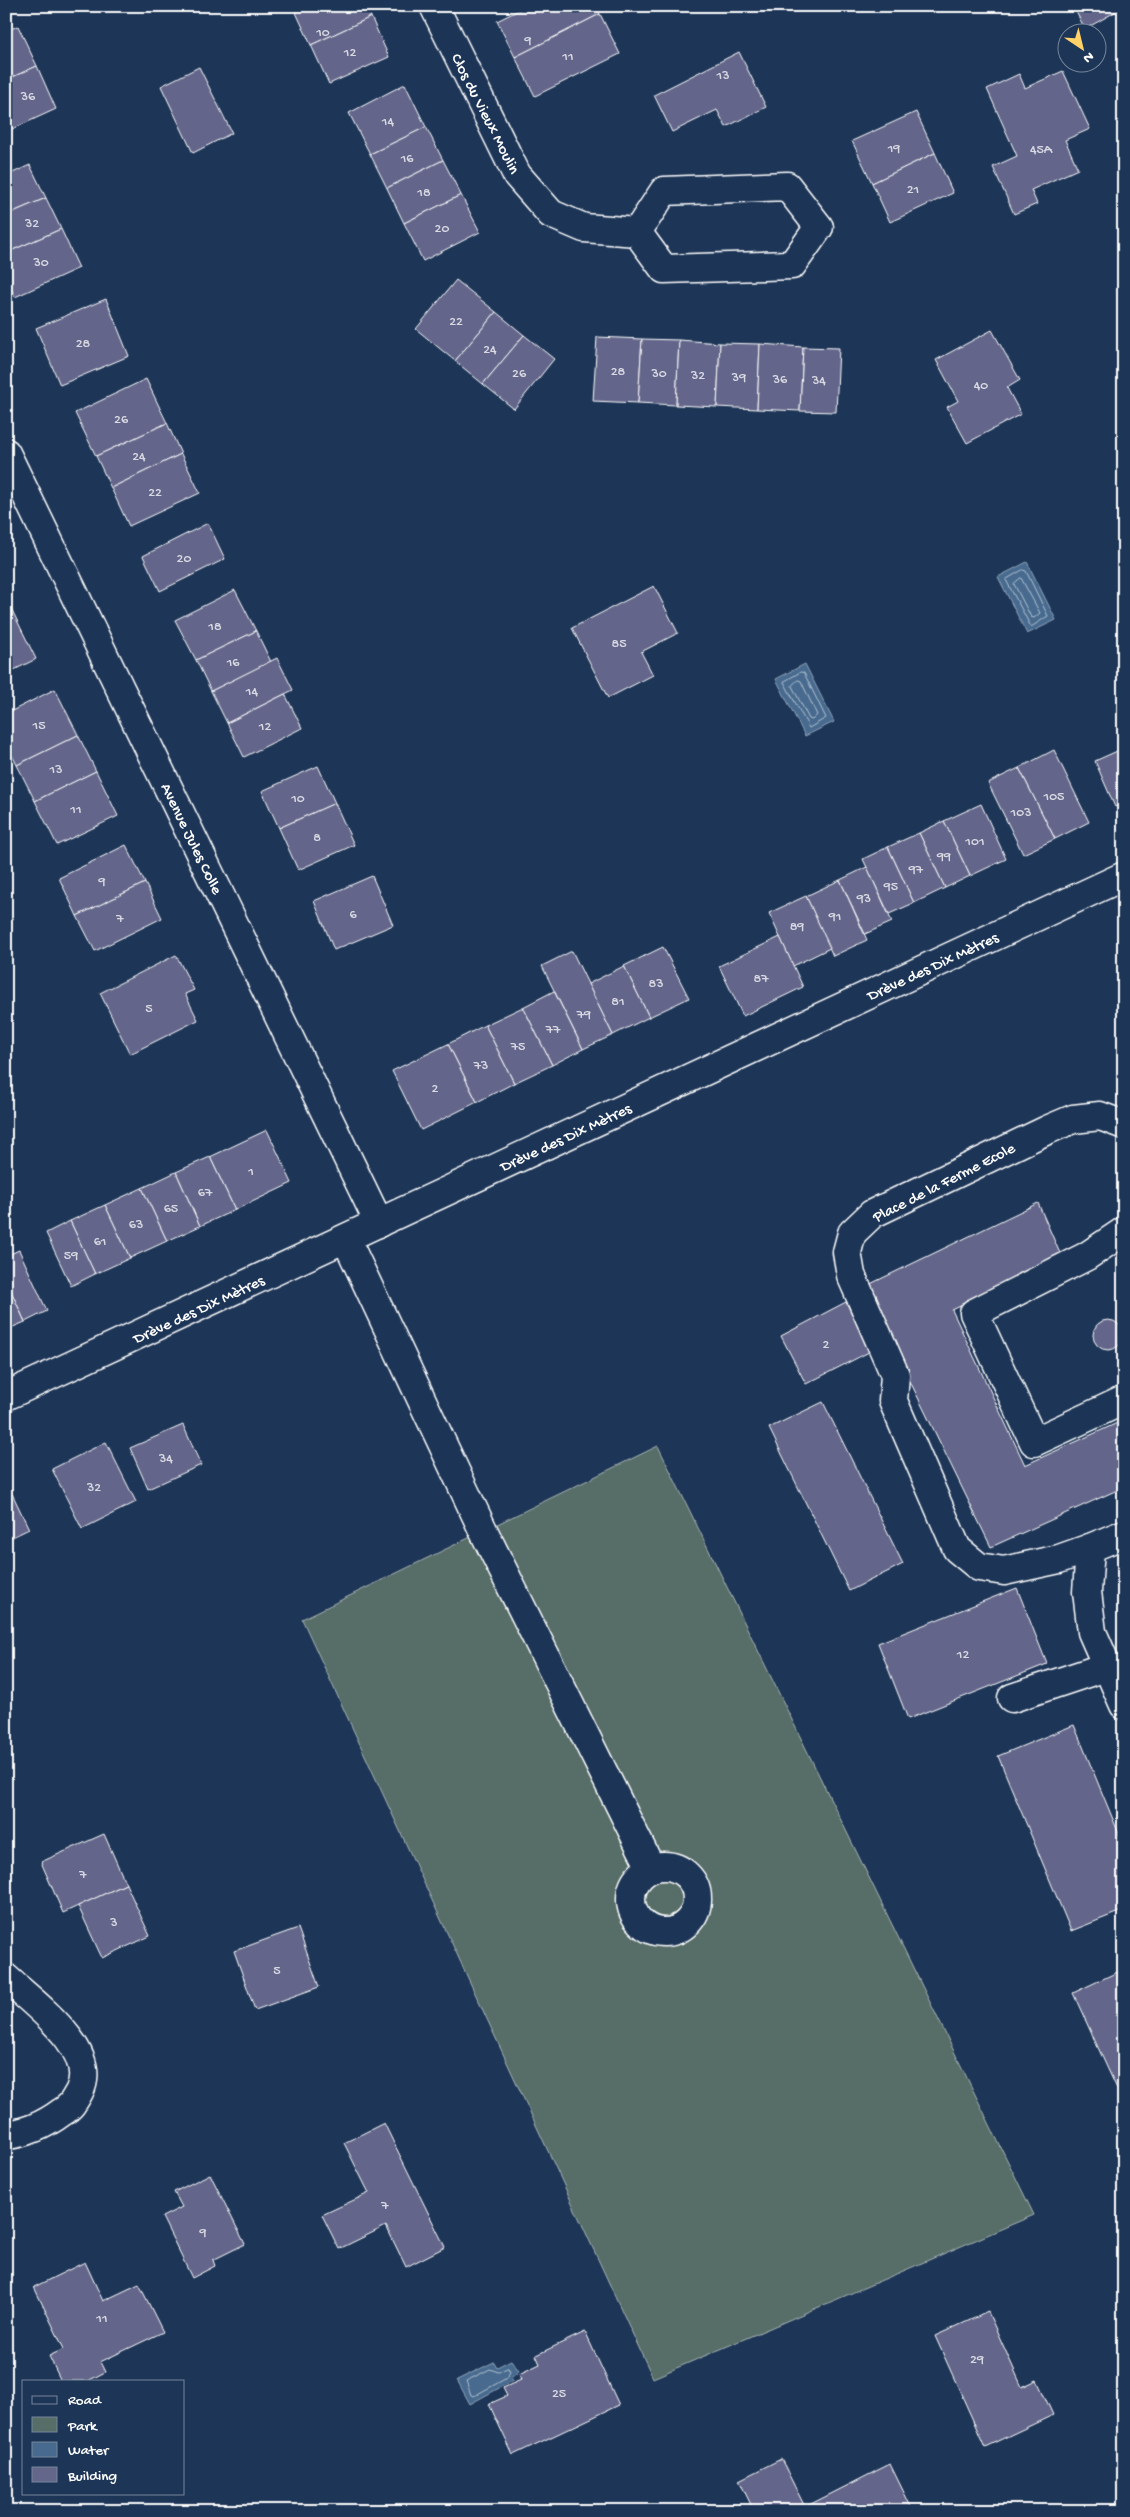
<svg xmlns="http://www.w3.org/2000/svg" width="1130" height="2517" viewBox="0 0 1130 2517" font-family="'Gochi Hand',sans-serif">
	<style>
		.green { fill: #566d68; stroke: #aab6b4 }
		.water { fill: #476a8e; stroke: #91a6bb }
		.lines { fill: none; stroke-linecap: round; stroke-linejoin: round }
		.shore { stroke: #b5c3d2; stroke-width: 1 }
		.building { fill: #64668a; stroke: #fff }
		.minor-casing { stroke: #fff; stroke-width: 31 }
		.minor { stroke: #1d3557; stroke-width: 28 }
		.labels { text-anchor: middle; stroke-width: 4; stroke-linejoin: round; paint-order: stroke }
		.number-label { font-size: 14px; fill: #d8d9e2 }
		.street-label { font-size: 16px; fill: #fff; stroke: #1d3557 }
	</style>
	<rect width="100%" height="100%" fill="#1d3557"/>
	<filter id="ink" filterUnits="userSpaceOnUse"><feTurbulence type="fractalNoise" baseFrequency=".02" numOctaves="2"/><feDisplacementMap in="SourceGraphic" scale="10" xChannelSelector="R" yChannelSelector="G"/><feConvolveMatrix kernelMatrix="1 2 1 2 8 2 1 2 1" color-interpolation-filters="sRGB"/></filter>
	<g filter="url(#ink)">
		<!-- green -->
		<path class="green" d="M658 1446 1034 2215 653 2378 302 1619Z"/>
		<!-- water -->
		<g class="water">
			<path d="M1027 562 1056 620 1027 634 998 577Z"/>
			<path d="M805 664 834 722 805 736 776 679Z"/>
			<path d="M511 2360 519 2371 511 2378 512 2381 470 2404 457 2380 494 2362 497 2367Z"/>
		</g>
		<g class="lines">
			<!-- shore -->
			<g class="shore">
				<path d="M1023 570 1026 571 1048 616 1031 627 1006 580Z"/>
				<path d="M1021 578 1040 613 1034 618 1031 617 1014 584Z"/>
				<path d="M801 672 804 673 826 718 809 728 784 682Z"/>
				<path d="M798 680 801 681 817 715 812 720 809 719 792 686Z"/>
				<path d="M508 2368 510 2372 505 2379 474 2396 471 2395 466 2381 490 2369 498 2372Z"/>
			</g>
		</g>
		<!-- building -->
		<g class="building">
			<path d="M293 6H366L371 17 311 45Z"/>
			<path d="M527 6H596L600 14 515 57 497 21Z"/>
			<path d="M1073 6H1124V7L1085 29Z"/>
			<path d="M600 14 620 54 535 96 515 57Z"/>
			<path d="M371 17 389 57 329 84 311 45Z"/>
			<path d="M18 26 37 66 6 80V31Z"/>
			<path d="M739 52 766 107 726 127 717 110 672 132 654 95Z"/>
			<path d="M37 66 56 109 6 132V80Z"/>
			<path d="M199 67 232 133 193 153 161 86Z"/>
			<path d="M1063 71 1090 129 1065 140 1078 169 1031 190 1037 204 1014 214 993 167 1017 156 987 89 1019 74 1025 88Z"/>
			<path d="M405 84 426 127 370 154 349 113Z"/>
			<path d="M916 112 935 153 872 183 852 141Z"/>
			<path d="M426 127 443 160 387 188 370 154Z"/>
			<path d="M935 153 953 193 890 222 872 183Z"/>
			<path d="M443 160 461 195 404 223 387 188Z"/>
			<path d="M30 165 46 198 6 215V176Z"/>
			<path d="M461 195 480 232 423 261 404 223Z"/>
			<path d="M46 198 61 229 6 253V215Z"/>
			<path d="M61 229 79 268 15 297 6 277V253Z"/>
			<path d="M456 280 496 312 455 361 416 329Z"/>
			<path d="M106 299 129 356 60 385 36 328Z"/>
			<path d="M496 312 524 335 483 384 455 361Z"/>
			<path d="M992 330 1020 380 1007 388 1021 414 967 443 947 407 958 401 936 360Z"/>
			<path d="M524 335 554 359 514 409 483 384Z"/>
			<path d="M597 337 642 339 638 403 593 401Z"/>
			<path d="M642 339 679 340 676 405 638 403Z"/>
			<path d="M679 340 720 343 717 407 676 405Z"/>
			<path d="M720 343 760 344 757 409 717 407Z"/>
			<path d="M760 344 803 347 800 411 757 409Z"/>
			<path d="M803 347 839 348 836 412 800 411Z"/>
			<path d="M146 379 167 423 96 456 75 413Z"/>
			<path d="M167 423 181 454 111 488 96 456Z"/>
			<path d="M181 454 200 493 129 526 111 488Z"/>
			<path d="M208 523 225 559 160 591 143 556Z"/>
			<path d="M654 586 678 633 641 652 653 675 608 698 572 628Z"/>
			<path d="M235 590 256 631 196 660 175 620Z"/>
			<path d="M6 598 36 659 6 674Z"/>
			<path d="M256 631 271 662 211 691 196 660Z"/>
			<path d="M277 658 293 690 227 723 211 691Z"/>
			<path d="M55 689 78 735 17 765 6 743V714Z"/>
			<path d="M285 694 302 728 244 757 227 723Z"/>
			<path d="M78 735 96 771 35 801 17 765Z"/>
			<path d="M1124 748V803L1115 807 1095 761Z"/>
			<path d="M1054 750 1089 822 1055 839 1019 768Z"/>
			<path d="M318 766 335 803 279 828 262 791Z"/>
			<path d="M1019 768 1055 839 1023 854 988 783Z"/>
			<path d="M96 771 118 816 57 845 35 801Z"/>
			<path d="M335 803 354 845 298 870 279 828Z"/>
			<path d="M981 804 1006 859 970 876 944 821Z"/>
			<path d="M944 821 970 876 945 888 919 833Z"/>
			<path d="M919 833 945 888 914 903 888 847Z"/>
			<path d="M126 845 145 883 77 916 59 878Z"/>
			<path d="M888 847 914 903 889 914 863 859Z"/>
			<path d="M867 867 892 922 865 934 840 880Z"/>
			<path d="M372 876 393 925 334 950 314 901Z"/>
			<path d="M840 880 867 940 833 956 806 896Z"/>
			<path d="M145 883 162 918 95 951 77 916Z"/>
			<path d="M806 896 830 948 793 966 769 913Z"/>
			<path d="M780 937 803 987 743 1016 719 966Z"/>
			<path d="M663 947 689 998 649 1017 624 966Z"/>
			<path d="M572 951 613 1035 583 1049 542 966Z"/>
			<path d="M176 955 194 990 185 994 198 1020 130 1054 100 993Z"/>
			<path d="M624 966 649 1017 613 1035 588 984Z"/>
			<path d="M554 991 583 1049 552 1065 523 1007Z"/>
			<path d="M523 1007 552 1065 514 1083 485 1025Z"/>
			<path d="M485 1025 514 1083 477 1102 448 1044Z"/>
			<path d="M448 1044 477 1102 421 1130 392 1071Z"/>
			<path d="M267 1130 292 1183 235 1210 210 1157Z"/>
			<path d="M210 1157 235 1210 200 1226 176 1172Z"/>
			<path d="M176 1172 200 1226 167 1241 142 1188Z"/>
			<path d="M142 1188 167 1241 130 1258 105 1205Z"/>
			<path d="M1038 1203 1062 1258 952 1310 1025 1465 1124 1420V1487L991 1547 864 1287Z"/>
			<path d="M105 1205 130 1258 95 1274 70 1221Z"/>
			<path d="M70 1221 95 1274 71 1286 46 1233Z"/>
			<path d="M19 1250 47 1311 25 1322 6 1280V1256Z"/>
			<path d="M6 1280 25 1322 6 1330Z"/>
			<path d="M846 1302 871 1351 806 1384 781 1336Z"/>
			<circle cx="1108" cy="1335" r="15"/>
			<path d="M823 1402 903 1564 849 1591 769 1428Z"/>
			<path d="M183 1425 201 1465 148 1489 130 1448Z"/>
			<path d="M106 1442 136 1502 82 1529 52 1469Z"/>
			<path d="M6 1481 29 1529 6 1540Z"/>
			<path d="M1017 1588 1047 1664 908 1719 878 1643Z"/>
			<path d="M1074 1725 1124 1846V1910L1071 1931 998 1756Z"/>
			<path d="M104 1834 126 1884 63 1913 41 1862Z"/>
			<path d="M126 1884 150 1936 102 1958 78 1906Z"/>
			<path d="M298 1928 319 1987 255 2010 234 1951Z"/>
			<path d="M1124 1969V2104L1073 1993Z"/>
			<path d="M384 2123 445 2247 406 2267 386 2226 339 2249 322 2215 369 2193 344 2143Z"/>
			<path d="M210 2174 245 2244 213 2260 215 2266 192 2278 162 2217 182 2207 174 2192Z"/>
			<path d="M85 2262 103 2301 139 2284 163 2332 100 2362 105 2372 88 2381H61L49 2356 64 2349 34 2287Z"/>
			<path d="M988 2312 1022 2387 1037 2380 1053 2415 985 2447 935 2336Z"/>
			<path d="M585 2332 619 2405 513 2455 489 2404 507 2396 503 2388 521 2380 519 2374 540 2364 536 2355Z"/>
			<path d="M781 2459 805 2507 890 2464 913 2511H754L739 2480Z"/>
		</g>
		<g class="lines">
			<defs>
				<g id="minor">
					<path d="M434 6 517 175 551 214 584 228 637 232 664 269 792 265 819 227 787 186 664 191 637 232"/>
					<path d="M6 453 379 1223"/>
					<path d="M1124 1231 1087 1256 974 1313 1034 1442 1124 1400"/>
					<path d="M346 1239 483 1530 651 1868"/>
					<path d="M6 1396 1124 876"/>
					<path d="M1124 1534 1090 1548 1087 1592 1092 1632 1124 1705"/>
					<path d="M1090 1548 1059 1559 1004 1571 979 1567 957 1549 893 1401 895 1375 851 1275 847 1252 852 1233 872 1214 1047 1130 1073 1119 1100 1116 1124 1125"/>
					<path d="M1012 1698 1108 1666"/>
					<circle cx="664" cy="1899" r="33"/>
					<path d="M6 1978C33 2003 101 2051 79 2092 74 2101 71 2107 62 2112 46 2124 26 2133 6 2135"/>
				</g>
			</defs>
			<!-- minor casing -->
			<use href="#minor" class="minor-casing"/>
			<!-- minor -->
			<use href="#minor" class="minor"/>
		</g>
	</g>
	<g class="labels">
		<!-- number labels -->
		<g class="number-label">
			<text x="323" y="36">10</text>
			<text x="528" y="44">9</text>
			<text x="350" y="56">12</text>
			<text x="568" y="60">11</text>
			<text x="723" y="79">13</text>
			<text x="28" y="100">36</text>
			<text x="388" y="125">14</text>
			<text x="894" y="152">19</text>
			<text x="1041" y="153">45A</text>
			<text x="407" y="162">16</text>
			<text x="913" y="193">21</text>
			<text x="424" y="196">18</text>
			<text x="32" y="227">32</text>
			<text x="442" y="232">20</text>
			<text x="41" y="266">30</text>
			<text x="456" y="325">22</text>
			<text x="83" y="347">28</text>
			<text x="490" y="353">24</text>
			<text x="618" y="375">28</text>
			<text x="519" y="377">26</text>
			<text x="659" y="377">30</text>
			<text x="698" y="379">32</text>
			<text x="739" y="381">39</text>
			<text x="780" y="383">36</text>
			<text x="819" y="384">34</text>
			<text x="981" y="389">40</text>
			<text x="121" y="423">26</text>
			<text x="139" y="460">24</text>
			<text x="155" y="496">22</text>
			<text x="184" y="562">20</text>
			<text x="215" y="630">18</text>
			<text x="619" y="647">85</text>
			<text x="233" y="666">16</text>
			<text x="252" y="695">14</text>
			<text x="39" y="729">15</text>
			<text x="265" y="730">12</text>
			<text x="56" y="773">13</text>
			<text x="1054" y="800">105</text>
			<text x="298" y="802">10</text>
			<text x="76" y="813">11</text>
			<text x="1021" y="816">103</text>
			<text x="317" y="841">8</text>
			<text x="975" y="845">101</text>
			<text x="944" y="860">99</text>
			<text x="916" y="873">97</text>
			<text x="102" y="885">9</text>
			<text x="891" y="890">95</text>
			<text x="864" y="902">93</text>
			<text x="353" y="918">6</text>
			<text x="835" y="920">91</text>
			<text x="120" y="922">7</text>
			<text x="797" y="930">89</text>
			<text x="761" y="982">87</text>
			<text x="656" y="987">83</text>
			<text x="618" y="1005">81</text>
			<text x="149" y="1012">5</text>
			<text x="584" y="1018">79</text>
			<text x="553" y="1033">77</text>
			<text x="518" y="1050">75</text>
			<text x="481" y="1069">73</text>
			<text x="435" y="1092">2</text>
			<text x="251" y="1175">1</text>
			<text x="205" y="1196">67</text>
			<text x="171" y="1212">65</text>
			<text x="136" y="1228">63</text>
			<text x="100" y="1245">61</text>
			<text x="71" y="1259">59</text>
			<text x="826" y="1348">2</text>
			<text x="166" y="1462">34</text>
			<text x="94" y="1491">32</text>
			<text x="963" y="1658">12</text>
			<text x="83" y="1878">7</text>
			<text x="114" y="1926">3</text>
			<text x="277" y="1974">5</text>
			<text x="385" y="2209">7</text>
			<text x="203" y="2236">9</text>
			<text x="102" y="2322">11</text>
			<text x="977" y="2363">29</text>
			<text x="559" y="2397">25</text>
		</g>
		<!-- street labels -->
		<g class="street-label">
			<text transform="translate(487 113) rotate(63)" y="6">Clos du Vieux Moulin</text>
			<text transform="translate(193 838) rotate(64)" y="6">Avenue Jules Colle</text>
			<text transform="translate(932 965) rotate(-25)" y="6">Drève des Dix Mètres</text>
			<text transform="translate(565 1136) rotate(-25)" y="6">Drève des Dix Mètres</text>
			<text transform="translate(943 1181) rotate(-27)" y="6">Place de la Ferme Ecole</text>
			<text transform="translate(198 1308) rotate(-25)" y="6">Drève des Dix Mètres</text>
		</g>
	</g>
	<!-- margin -->
	<rect width="1130" height="2517" fill="none" stroke="#1d3557" stroke-width="25"/>
	<rect x="12" y="12" width="1105" height="2492" fill="none" stroke="#fff" stroke-width="2" filter="url(#ink)"/>
	<!-- legend -->
	<rect x="22" y="2380" width="162" height="115" fill="#1d3557" stroke="#77869a"/>
	<rect x="32" y="2396" width="25" height="8" fill="#1d3557" stroke="#77869a"/>
	<text x="68" y="2404" font-size="15" fill="#ffffff">Road</text>
	<rect x="32" y="2417" width="25" height="15" fill="#566d68" stroke="#77869a"/>
	<text x="68" y="2430" font-size="15" fill="#ffffff">Park</text>
	<rect x="32" y="2442" width="25" height="15" fill="#476a8e" stroke="#77869a"/>
	<text x="68" y="2454" font-size="15" fill="#ffffff">Water</text>
	<rect x="32" y="2467" width="25" height="15" fill="#64668a" stroke="#77869a"/>
	<text x="68" y="2480" font-size="15" fill="#ffffff">Building</text>
	<!-- north arrow -->
	<g transform="translate(1082 48) rotate(145)"><circle r="24" fill="#1d3557" stroke="#77869a"/>
	<path d="M0-4L9 19L0 12L-9 19Z" fill="#ffd166"/>
	<text y="-8" font-size="14" font-weight="bold" text-anchor="middle" fill="#ffffff">N</text>
	</g>
</svg>
